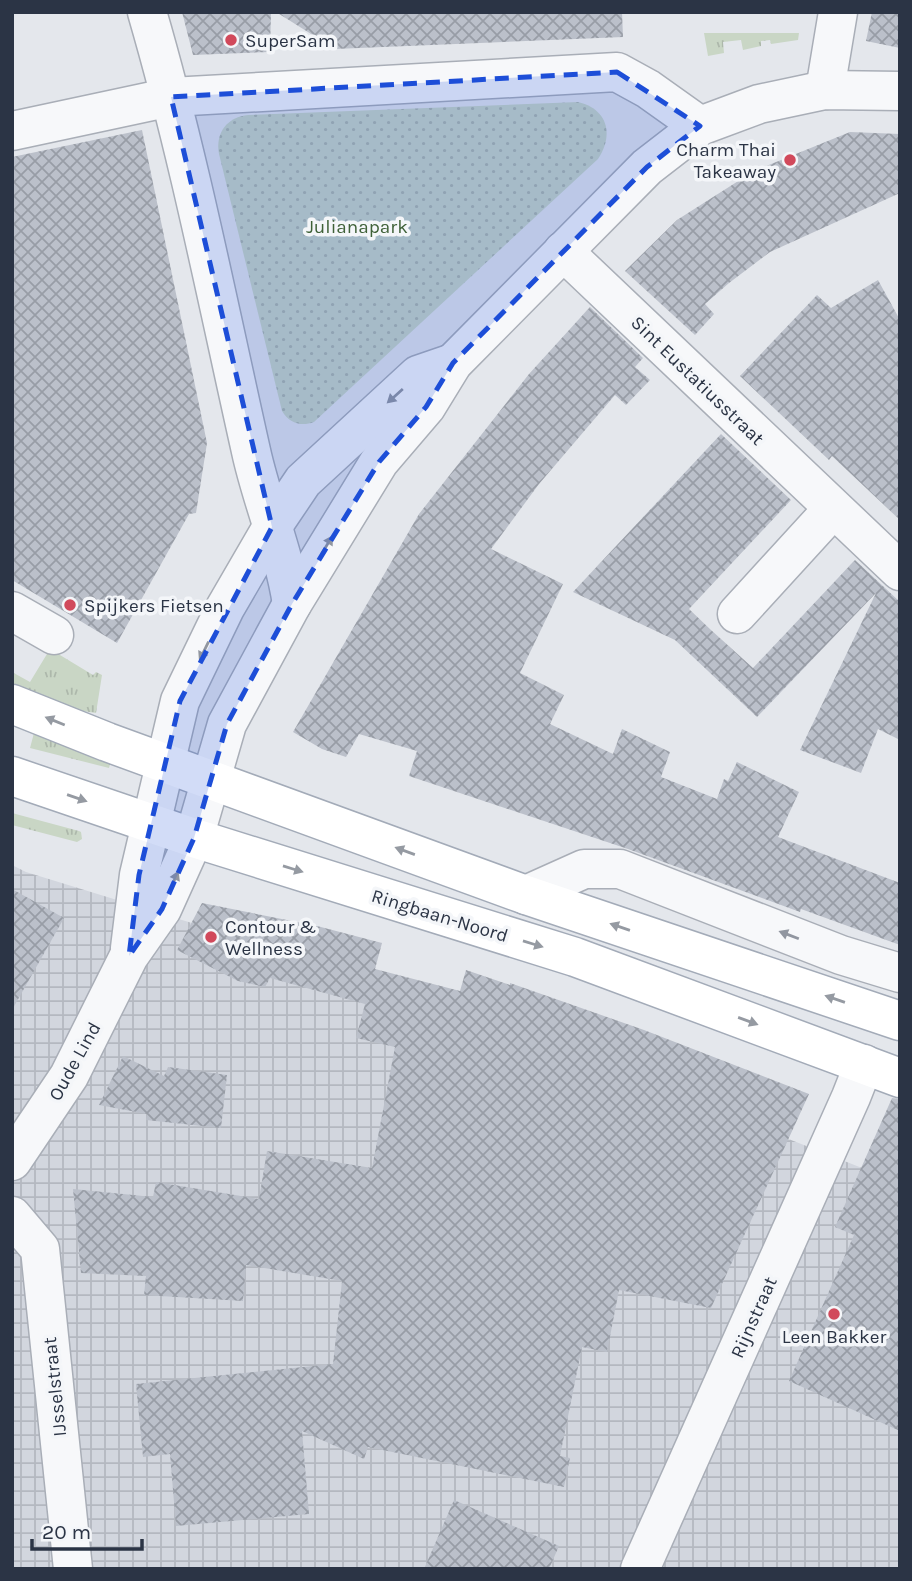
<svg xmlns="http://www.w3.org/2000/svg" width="912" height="1581" viewBox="0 0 912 1581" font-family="Karla,sans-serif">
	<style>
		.industrial { fill: url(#industrial-grid) }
		.grass { fill: url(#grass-tufts) }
		.park { fill: url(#park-dots) }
		.building { fill: url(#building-cross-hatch) }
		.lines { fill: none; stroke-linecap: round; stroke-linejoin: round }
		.minor-casing { stroke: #a9aeb7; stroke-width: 41 }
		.major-casing { stroke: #a3abb8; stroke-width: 41 }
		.minor { stroke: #f7f8fa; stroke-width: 38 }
		.major { stroke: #fff; stroke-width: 38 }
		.oneway { fill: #9196a0 }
		.oneway2 { fill: #959aa2 }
		.marked { fill: #1d4ed8; fill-opacity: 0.2; stroke: #1d4ed8; stroke-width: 5; stroke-dasharray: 14 9; stroke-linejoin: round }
		.poi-dot { fill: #d1495b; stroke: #f4f6f9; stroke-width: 2.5 }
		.labels { text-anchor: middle; stroke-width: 7; stroke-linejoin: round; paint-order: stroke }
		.poi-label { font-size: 19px; fill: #2b3445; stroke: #f4f6f9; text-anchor: start }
		.park-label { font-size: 19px; fill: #3f6138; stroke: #f4f6f9 }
		.street-label { font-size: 19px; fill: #2b3445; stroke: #f4f6f9 }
	</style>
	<defs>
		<pattern id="industrial-grid" width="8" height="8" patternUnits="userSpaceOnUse" patternTransform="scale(1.75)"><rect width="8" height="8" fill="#d2d6de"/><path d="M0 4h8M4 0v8" fill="none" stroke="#b4b8c0"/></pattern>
		<pattern id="grass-tufts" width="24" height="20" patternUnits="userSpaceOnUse" patternTransform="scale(1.75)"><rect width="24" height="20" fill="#c9d6c5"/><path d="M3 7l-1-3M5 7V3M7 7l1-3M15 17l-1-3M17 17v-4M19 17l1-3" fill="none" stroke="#adb8ab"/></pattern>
		<pattern id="park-dots" width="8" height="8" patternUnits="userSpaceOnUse" patternTransform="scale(1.75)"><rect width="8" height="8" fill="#c9d6c5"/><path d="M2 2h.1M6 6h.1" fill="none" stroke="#adb8ab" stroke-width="1.8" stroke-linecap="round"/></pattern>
		<pattern id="building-cross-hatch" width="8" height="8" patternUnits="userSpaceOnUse" patternTransform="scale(1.75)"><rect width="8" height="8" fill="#bbc0ca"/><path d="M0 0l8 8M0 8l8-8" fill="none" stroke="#989da6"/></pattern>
	</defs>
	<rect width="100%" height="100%" fill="#e4e7ec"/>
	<!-- industrial -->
	<path class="industrial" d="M12 865 26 872 420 993 900 1183V1569H12Z"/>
	<!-- grass -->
	<g class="grass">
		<path d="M704 33H799L798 40 771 44 770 40 761 41V46L743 50 741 40 723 42 724 53 708 56Z"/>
		<path d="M50 649 93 675 96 672 102 675 96 713 56 707 12 690V672L30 682Z"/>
		<path d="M34 733 111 761 109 768 30 748Z"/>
		<path d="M12 813 79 831 81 832 82 839 77 842 12 825Z"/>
	</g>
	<!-- park -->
	<path class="park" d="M578 102C608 109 614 135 598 159L314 422C301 427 289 423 282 411L219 154C215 133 227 117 248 115Z"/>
	<!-- building -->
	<g class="building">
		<path d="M182 12H271L270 52 193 55Z"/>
		<path d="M276 12H622L623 37 335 49Z"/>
		<path d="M872 12H900V48L866 41Z"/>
		<path d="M142 130 207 443 196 513 189 514 117 643 12 580V157Z"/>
		<path d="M850 132 900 134V193L770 252 729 283 705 304 714 314 695 335 625 271 677 220 754 171Z"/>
		<path d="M878 280 900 320V520L832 456 829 460 740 376 817 295 831 308Z"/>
		<path d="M590 307 643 358 635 367 650 380 626 405 615 395 539 484 491 549 563 584 520 673 564 695 550 724 613 754 622 729 670 752 661 777 717 799 724 779 728 781 737 762 799 792 778 837 900 883V945L801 909 800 912 628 849 409 776 417 751 359 734 346 757 322 749 293 732 419 514 529 374Z"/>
		<path d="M721 434 791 500 689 609 711 630 753 668 855 560 900 602V740L878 729 861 773 800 750 876 593 757 717 675 640 573 592Z"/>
		<path d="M12 889 64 918 12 1010Z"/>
		<path d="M202 903 317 926 382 943 375 969 460 991 466 970 510 985V983L644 1030 809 1094 711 1308 619 1290 607 1352 582 1347 560 1456 570 1458 564 1487 368 1447 364 1459 302 1431 309 1514 176 1526 170 1454 143 1457 136 1384 333 1364 342 1281 246 1265 243 1301 144 1295 146 1276 81 1273 73 1189 153 1197 156 1182 259 1199 267 1151 372 1168 395 1047 356 1038 365 1004 270 978 265 987 238 981 177 950Z"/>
		<path d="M123 1056 164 1076 168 1067 227 1075 221 1128 146 1120 147 1114 99 1105Z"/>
		<path d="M892 1098 900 1099V1431L789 1381 854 1235 835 1227Z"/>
		<path d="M454 1500 559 1546 549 1569H424Z"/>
	</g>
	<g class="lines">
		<defs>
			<g id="minor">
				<path d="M147 12C189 156 218 304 251 451 262 502 284 551 292 604"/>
				<path d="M825 90 838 12"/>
				<path d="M12 131 171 97 617 72 648 89 700 126"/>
				<path d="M563 251 900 571"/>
				<path d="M12 611 54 635"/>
				<path d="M737 614 833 509"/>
				<path d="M526 895 584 869H620L841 955 900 973"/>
				<path d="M130 948 139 875 180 701 225 608 272 527 303 481 418 375 453 363"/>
				<path d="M12 1161 69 1076 129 956 162 909 194 838 227 724 292 604 379 462 426 407 453 363 647 167 700 126 759 104 825 90 900 91"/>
				<path d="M12 1216 40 1249 73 1569"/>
				<path d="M640 1569 851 1097 864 1064"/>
			</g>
			<g id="major">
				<path d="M12 704 107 742 526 895 900 1021"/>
				<path d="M12 776 194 838 575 957 900 1078"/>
			</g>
		</defs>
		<!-- minor casing -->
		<use href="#minor" class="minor-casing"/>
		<!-- major casing -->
		<use href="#major" class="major-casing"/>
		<!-- minor -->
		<use href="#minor" class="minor"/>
		<!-- major -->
		<use href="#major" class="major"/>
	</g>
	<!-- one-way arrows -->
	<defs><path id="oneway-solid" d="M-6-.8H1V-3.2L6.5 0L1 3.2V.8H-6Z" transform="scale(1.75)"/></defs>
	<g class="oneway">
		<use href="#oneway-solid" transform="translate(395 396) rotate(138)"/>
		<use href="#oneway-solid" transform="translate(327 545) rotate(-59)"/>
		<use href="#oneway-solid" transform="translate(204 651) rotate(116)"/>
		<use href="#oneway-solid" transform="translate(174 881) rotate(-66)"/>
		<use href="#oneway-solid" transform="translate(789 935) rotate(-159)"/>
	</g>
	<g class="oneway2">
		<use href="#oneway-solid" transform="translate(55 721) rotate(-158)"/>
		<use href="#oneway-solid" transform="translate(77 798) rotate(19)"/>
		<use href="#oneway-solid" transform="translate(405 851) rotate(-160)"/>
		<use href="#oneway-solid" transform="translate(293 869) rotate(17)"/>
		<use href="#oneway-solid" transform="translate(620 927) rotate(-161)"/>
		<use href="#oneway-solid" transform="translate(533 944) rotate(17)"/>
		<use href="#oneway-solid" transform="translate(835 999) rotate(-161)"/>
		<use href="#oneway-solid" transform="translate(748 1021) rotate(20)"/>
	</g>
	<!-- marked area -->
	<path class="marked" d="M617 72 700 126 647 167 453 363 426 407 379 462 292 604 227 724 194 838 162 909 129 956 139 875 180 701 272 527 171 97Z"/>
	<!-- markers -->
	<g class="poi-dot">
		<circle cx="231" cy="40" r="7"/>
		<circle cx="790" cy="160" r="7"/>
		<circle cx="70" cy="605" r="7"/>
		<circle cx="211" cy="937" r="7"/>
		<circle cx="834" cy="1314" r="7"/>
	</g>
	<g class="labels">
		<!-- poi labels -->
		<g class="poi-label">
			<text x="245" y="47">SuperSam</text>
			<text x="776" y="156" text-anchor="end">Charm Thai<tspan x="776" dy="22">Takeaway</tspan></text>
			<text x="84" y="612">Spijkers Fietsen</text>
			<text x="225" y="933">Contour &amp;<tspan x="225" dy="22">Wellness</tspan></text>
			<text x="834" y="1343" text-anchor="middle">Leen Bakker</text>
		</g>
		<!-- park labels -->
		<g class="park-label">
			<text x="357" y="233">Julianapark</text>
		</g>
		<!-- street labels -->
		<g class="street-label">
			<text transform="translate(698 380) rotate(44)" y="7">Sint Eustatiusstraat</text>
			<text transform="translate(440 915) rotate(17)" y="7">Ringbaan-Noord</text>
			<text transform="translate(74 1061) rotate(-61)" y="7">Oude Lind</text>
			<text transform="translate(753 1317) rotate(-66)" y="7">Rijnstraat</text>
			<text transform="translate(54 1387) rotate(-96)" y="7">IJsselstraat</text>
		</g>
	</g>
	<!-- border -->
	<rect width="912" height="1581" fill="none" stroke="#2b3445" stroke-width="28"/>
	<!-- scale -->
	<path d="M32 1539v10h110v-10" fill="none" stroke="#2b3445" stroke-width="3.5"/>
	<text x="42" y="1539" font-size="21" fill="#2b3445" stroke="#f4f6f9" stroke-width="5" paint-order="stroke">20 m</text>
</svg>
